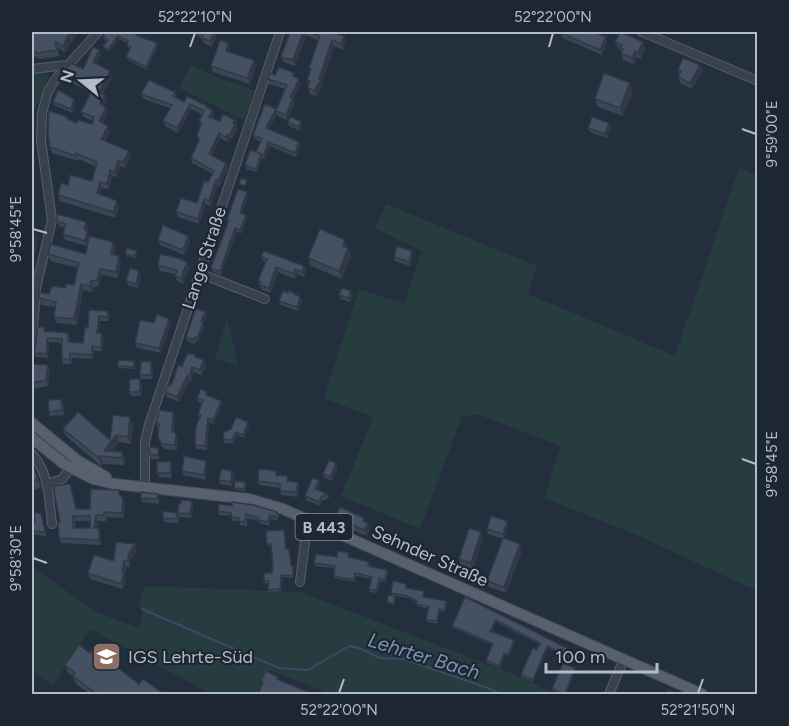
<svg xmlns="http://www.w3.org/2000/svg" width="789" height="726" viewBox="0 0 789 726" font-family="Figtree,sans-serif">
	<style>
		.green { fill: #263c3f }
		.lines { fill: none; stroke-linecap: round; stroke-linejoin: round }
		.stream { stroke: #394c67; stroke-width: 2 }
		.minor-casing { stroke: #565f6c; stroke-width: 10 }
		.major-casing { stroke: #414a57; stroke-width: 12 }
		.minor { stroke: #38414e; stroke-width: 8 }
		.major { stroke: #56606e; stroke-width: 10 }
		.wall { fill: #3b4654; fill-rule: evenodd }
		.shaded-wall { fill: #303945 }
		.building { fill: #455162; stroke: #303945; stroke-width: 1.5; fill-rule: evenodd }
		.ticks { fill: none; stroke: #b4bcc9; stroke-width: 2 }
		.labels { text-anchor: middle; stroke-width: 4.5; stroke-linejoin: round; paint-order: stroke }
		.shield { fill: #1d2633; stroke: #878f9c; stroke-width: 1.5 }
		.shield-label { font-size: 16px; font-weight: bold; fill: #b4bcc9 }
		.street-label { font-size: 18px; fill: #b4bcc9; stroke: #1d2633 }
		.poi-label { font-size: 18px; fill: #b4bcc9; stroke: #1d2633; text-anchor: start }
		.water-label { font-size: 20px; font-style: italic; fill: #7c92b1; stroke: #1d2633 }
		.neatline { fill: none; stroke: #b4bcc9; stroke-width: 2 }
		.ticks-label { font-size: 15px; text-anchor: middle; fill: #b4bcc9 }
	</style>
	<rect width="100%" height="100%" fill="#242f3e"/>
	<!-- green -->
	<g class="green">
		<path d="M191 65 220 79 254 90 244 120 179 88Z"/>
		<path d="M45 72 49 76C44 88 42 101 32 110V73Z"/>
		<path d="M739 168 758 176 757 591 639 536 544 498 561 446 479 415 462 416 420 529 341 496 373 417 324 398 359 289 404 303 422 251 375 228 386 204 537 266 528 294 675 356Z"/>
		<path d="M227 317 238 366 215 358Z"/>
		<path d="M32 567 98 613 139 628 143 613 139 604 145 586 300 592 523 678 554 694H331L269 670 257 694H211L90 629 53 685 32 672Z"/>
	</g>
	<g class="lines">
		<!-- stream -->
		<path class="stream" d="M142 609 279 668 308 670 349 646 359 648 380 658 403 659 488 688 501 694"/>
		<defs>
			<g id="minor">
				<path d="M642 32 758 81"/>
				<path d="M32 69 67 65"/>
				<path d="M199 273 265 299"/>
				<path d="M32 341 36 288 52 220 41 140 42 113 47 94 54 81 98 32"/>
				<path d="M32 454C49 472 49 500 52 524"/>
				<path d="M47 484 62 479 73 465"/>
				<path d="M145 488V442L149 425 280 32"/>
				<path d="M300 582 306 534 311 521"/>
				<path d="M609 694 623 661"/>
			</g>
			<g id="major">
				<path d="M32 423 77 460 106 477"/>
				<path d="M32 438 64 464 93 479 115 484 249 499 283 509 702 694"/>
			</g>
		</defs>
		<!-- minor casing -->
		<use href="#minor" class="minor-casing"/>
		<!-- major casing -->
		<use href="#major" class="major-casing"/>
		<!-- minor -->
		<use href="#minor" class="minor"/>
		<!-- major -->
		<use href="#major" class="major"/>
	</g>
	<!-- wall -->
	<g class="wall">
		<path d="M32 32H78L73 41H72L65 52 58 48 59 56 40 59 32 55Z"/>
		<path d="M196 32H218L212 47 204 43 202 39 198 36Z"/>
		<path d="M290 32H332L344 36 346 42 343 50 334 46 322 82 323 86 316 96 310 94 308 88 309 85 307 80 310 72 309 68 318 40 306 35 295 66 284 62 281 57Z"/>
		<path d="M562 32H598L597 34 607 42 602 55 563 38 561 33Z"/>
		<path d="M103 36H138L157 43 158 46 147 70 128 60 126 57 130 49 128 48 127 43 119 39 109 52 105 49 103 46 107 42 104 39Z"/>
		<path d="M615 42 645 48 641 59 637 57 634 64 623 60 621 50 618 48Z"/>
		<path d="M230 49 229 52 254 60 256 66 250 84 213 72 211 66Z"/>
		<path d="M99 50 101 55 96 64 112 77 103 94 105 95 107 100 104 106 106 107 108 113 103 123 110 132 105 141 129 151 131 157 125 168 120 166 117 177 112 176 109 189 102 188 100 194 119 207 115 218 60 201 58 195 68 185 92 181 96 167 79 159 78 161 52 153 50 147 68 117 69 119 76 123 92 124 93 121 84 117 81 112 91 92 65 80 63 74 83 69Z"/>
		<path d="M700 65 703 71 692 89 680 83 678 77 679 74 678 69Z"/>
		<path d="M275 75 296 77 301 84 293 99 295 103 287 120 278 116 277 114 269 129 301 146 296 157 270 146 265 159 262 158 257 172 246 169 245 165 257 153 261 142 255 139 253 135 276 110 285 89 269 84 268 79Z"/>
		<path d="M633 91 623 116 598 107 595 99Z"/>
		<path d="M175 92 177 98 184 102 208 108 212 110 214 115 212 118 220 121 235 120 237 125 236 126 237 129 232 139 230 138 228 142 220 138 212 155 228 168 220 186 218 185 211 206 206 204 199 224 178 217 176 212 197 203 213 174 192 163 191 158 199 141 201 126 199 121 203 115 191 109 178 133 165 126 163 121 170 108 143 99 141 94Z"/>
		<path d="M53 102 75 103 73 113 54 105Z"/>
		<path d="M288 122 302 125 300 131 289 126Z"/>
		<path d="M611 127 607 138 590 132 588 128Z"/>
		<path d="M32 165 35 173 32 174Z"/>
		<path d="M248 196 242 213 247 219 242 233 237 232 221 275 213 272 211 268 228 223 227 219Z"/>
		<path d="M57 221 86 222 88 228 87 231 89 236 87 246 65 240 63 234 65 228 59 226Z"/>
		<path d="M32 236 37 242 35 253H32Z"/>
		<path d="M188 236 190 241 185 255 160 245 158 240Z"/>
		<path d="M345 240 351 256 342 279 311 266 308 258Z"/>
		<path d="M113 242 116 248 114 255 121 262 118 278 102 275 99 286 93 288 92 292 83 290 77 325 57 323 54 317 56 307 41 305 39 298 74 285 78 268 50 261 48 254H86Z"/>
		<path d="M137 253 136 258 126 256 125 254Z"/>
		<path d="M413 255 410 266 395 261 394 257Z"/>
		<path d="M261 256 304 266 306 271 304 277 297 274 295 279 278 272 271 293 262 290 258 281 265 262 263 261Z"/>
		<path d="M182 259V261L187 262 189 268 183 284 177 281 175 276V274L160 271 158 265Z"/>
		<path d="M141 275 138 288 128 285 126 281Z"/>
		<path d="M339 295H353L350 302 341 299Z"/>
		<path d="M279 301H302L298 311 281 305Z"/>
		<path d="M89 310 110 315 109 321H100L99 333 104 338 102 351H94L93 359 72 358 71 364H63L62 359V343L49 342 48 358 36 357 34 353 46 331 70 337 69 342 83 343 88 328Z"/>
		<path d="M205 312 207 315 203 324 204 327 198 342 196 341 195 344 187 341 186 337Z"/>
		<path d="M154 323 171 324 161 353 137 348 135 343Z"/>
		<path d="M195 357 204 360 206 365 202 375 194 372 191 382 189 381 179 402 167 397 165 392 182 367Z"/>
		<path d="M135 363V369L119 368 118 366Z"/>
		<path d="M153 366 152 379H141L140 375Z"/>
		<path d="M50 371 48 386 34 389 32 383Z"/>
		<path d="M142 384 141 396H131L129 392Z"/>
		<path d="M208 396 221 401 222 404 214 424 209 422 207 450 196 449 195 445 199 418 198 414 202 403 198 402 197 398Z"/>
		<path d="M61 399 63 403 64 415 50 416 49 412Z"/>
		<path d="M173 412 175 417 174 432 178 438 177 450 164 449 160 443 158 438V429L156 424Z"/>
		<path d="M130 417 133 425 131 444 119 442 113 451 125 459 124 465 103 464 101 466 66 436 63 429 110 440Z"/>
		<path d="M248 422 249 426 244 438 237 435 234 443H225L223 439Z"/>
		<path d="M158 448 159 452V459H151L150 455Z"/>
		<path d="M32 461 41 487 32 491Z"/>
		<path d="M206 461 207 465 206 480 184 475 182 471Z"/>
		<path d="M171 462 172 466V478L159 477 157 473Z"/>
		<path d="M336 463 338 467 332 481 325 478 323 474Z"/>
		<path d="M232 471 234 475 232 486 220 484 219 480Z"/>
		<path d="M277 475 289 480V481L299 486 298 497 281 495 280 491V488L259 485 258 481Z"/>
		<path d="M319 480 320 484 318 490 328 494 329 498 322 501 320 506 306 500 305 496Z"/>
		<path d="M70 484 77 509H90L121 496 125 503 124 518 106 517V521H98L97 528 101 534V545L61 543 59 538 60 522ZM75 521H90V528H75Z"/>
		<path d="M246 484 245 491 235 490 234 488Z"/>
		<path d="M141 498H159V504L142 502Z"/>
		<path d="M193 505 192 518 179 517 178 513Z"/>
		<path d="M218 511 277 512 279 516 277 521 271 519 269 526 260 523 259 521 247 518V526L240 525 239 521H232L231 516 219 515Z"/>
		<path d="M177 513 178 517V523L164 522 163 518Z"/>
		<path d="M42 516 46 536 35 535 33 531 35 522Z"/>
		<path d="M335 518 366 522 370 529 367 536 337 523Z"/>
		<path d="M507 521 508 526 504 539 488 534 487 529Z"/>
		<path d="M285 532 286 549H289L291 566 294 568 293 578 282 577 281 591 269 592V583H265L264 581 272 573 273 565 271 546H268L267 544Z"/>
		<path d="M483 538 473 569 461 565 459 559Z"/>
		<path d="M137 550 130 561V567H126L125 575 126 579 123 589 90 579 88 573Z"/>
		<path d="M522 551 506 593 489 587 487 581Z"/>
		<path d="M349 553V557L369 562 370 566 388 572 386 582 380 581 377 593 370 592 369 589 371 579 356 576 355 582 334 578V576L335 568 315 566 314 563Z"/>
		<path d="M407 586V588L425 594 424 597 446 601 447 603 445 612 440 611 437 624 427 622 426 620 428 609 417 606 416 602 408 598 392 595 391 593Z"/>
		<path d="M465 597 572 652 569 659 548 648 533 682 522 677 521 674 539 644 496 622 492 631 515 642 509 657 505 655 500 668 487 663 486 660 492 645 453 628 452 626Z"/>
		<path d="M90 653 139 684 164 694H90L76 684 73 677 68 673 65 665Z"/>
		<path d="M576 670 566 694H561L553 691 552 689Z"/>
	</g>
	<!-- shaded-wall -->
	<g class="shaded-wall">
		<path d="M73 32H78L73 41 71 35Z"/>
		<path d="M214 32H218L212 47 210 41Z"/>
		<path d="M303 32H304L306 35 295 66 293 60Z"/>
		<path d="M69 34 72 41 65 52 63 46Z"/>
		<path d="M118 36 119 39 109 52 108 50Z"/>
		<path d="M344 36 346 42 343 50 341 44Z"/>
		<path d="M606 37 607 42 602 55 600 50Z"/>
		<path d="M332 40 334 46 322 82 323 86 316 96 314 91Z"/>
		<path d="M643 42 645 48 641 59 638 53Z"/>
		<path d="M157 43 158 46 147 70 146 67Z"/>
		<path d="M228 43 230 49 228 57 226 51Z"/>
		<path d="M99 50 101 55 95 68 93 62Z"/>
		<path d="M635 51 637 57 634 64 632 58Z"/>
		<path d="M254 60 256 66 250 84 247 78Z"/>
		<path d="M700 65 703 71 692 89 690 83Z"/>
		<path d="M110 71 112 77 101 98 99 92Z"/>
		<path d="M299 79 301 84 293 99 295 103 287 120 286 115 290 97Z"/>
		<path d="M630 83 633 91 623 116 620 108Z"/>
		<path d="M105 95 107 100 102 110 100 104Z"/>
		<path d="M74 99 75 103 73 113 71 109Z"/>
		<path d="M190 104 191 109 178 133 177 128Z"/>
		<path d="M106 107 108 113 101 127 99 121Z"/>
		<path d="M276 109 277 114 267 132 266 128Z"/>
		<path d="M212 110 214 115 211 121 209 117Z"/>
		<path d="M235 120 237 129 232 139 230 135Z"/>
		<path d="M301 121 302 125 300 131 298 127Z"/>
		<path d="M609 123 611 127 607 138 605 134Z"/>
		<path d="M108 126 110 132 103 145 101 139Z"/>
		<path d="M219 133 220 138 211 159 209 154Z"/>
		<path d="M228 134 230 138 228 142 226 137Z"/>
		<path d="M268 142 270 146 265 159 264 155Z"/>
		<path d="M299 142 301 146 296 157 295 153Z"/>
		<path d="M129 151 131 157 125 168 123 162Z"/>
		<path d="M261 154 262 158 257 172 256 169Z"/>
		<path d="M118 160 120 166 117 177 115 172Z"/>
		<path d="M226 163 228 168 220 186 218 181Z"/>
		<path d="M110 170 112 176 109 189 107 184Z"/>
		<path d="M216 180 218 185 211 206 209 201Z"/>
		<path d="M100 182 102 188 99 199 97 193Z"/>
		<path d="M247 192 248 196 241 217 240 213Z"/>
		<path d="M204 199 206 204 199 224 198 219Z"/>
		<path d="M117 201 119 207 115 218 113 212Z"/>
		<path d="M246 215 247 219 242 233 240 230Z"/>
		<path d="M86 222 88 228 86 235 84 229Z"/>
		<path d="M235 228 237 232 221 275 220 271Z"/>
		<path d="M87 231 89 236 87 246 85 241Z"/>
		<path d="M35 236 37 242 35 253 33 247Z"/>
		<path d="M188 236 190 241 185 255 183 250Z"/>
		<path d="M345 240 348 248 343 246Z"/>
		<path d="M113 242 116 248 113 261 111 254Z"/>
		<path d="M348 248 351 256 342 279 339 271Z"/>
		<path d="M412 251 413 255 410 266 409 262Z"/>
		<path d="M119 256 121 262 118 278 116 272Z"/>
		<path d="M187 262 189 268 183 284 181 278Z"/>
		<path d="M304 266 306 271 304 277 302 272Z"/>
		<path d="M276 267 278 272 271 293 269 288Z"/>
		<path d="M100 269 102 275 99 286 97 280Z"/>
		<path d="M295 269 297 274 295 279 294 274Z"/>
		<path d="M139 271 141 275 138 288 136 284Z"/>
		<path d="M91 281 93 288 92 292 90 286Z"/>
		<path d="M81 284 83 290 77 325 74 319Z"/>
		<path d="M351 291 353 295 350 302 349 298Z"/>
		<path d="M300 297 302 301 298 311 297 307Z"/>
		<path d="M108 311 110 315 109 321 107 317Z"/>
		<path d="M205 312 207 315 203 324 204 327 198 342 197 338 201 322Z"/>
		<path d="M99 316 100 321 99 337 97 333Z"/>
		<path d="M169 319 171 324 161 353 159 348Z"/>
		<path d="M102 333 104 338 102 351 101 347Z"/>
		<path d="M47 338 49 342 48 358 47 354Z"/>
		<path d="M92 346 94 351 93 359 92 355Z"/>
		<path d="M204 360 206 365 202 375 200 370Z"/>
		<path d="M151 362 153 366 152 379 151 375Z"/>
		<path d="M48 365 50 371 48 386 46 380Z"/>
		<path d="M192 367 194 372 191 382 189 377Z"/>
		<path d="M187 376 189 381 179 402 177 397Z"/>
		<path d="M140 379 142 384 141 396 140 392Z"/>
		<path d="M221 401 222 404 214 424 213 420Z"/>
		<path d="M173 412 175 417 174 437 172 432Z"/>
		<path d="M130 417 133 425 131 444 128 437Z"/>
		<path d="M208 418 209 422 207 450 205 446Z"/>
		<path d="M248 422 249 426 244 438 243 435Z"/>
		<path d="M236 432 237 435 234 443 232 440Z"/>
		<path d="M176 433 178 438 177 450 175 445Z"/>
		<path d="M116 435 119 442 108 457 104 451Z"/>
		<path d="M122 452 125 459 124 465 122 458Z"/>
		<path d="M100 456 103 464 101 466 99 458Z"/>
		<path d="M206 461 207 465 206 480 204 475Z"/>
		<path d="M171 462 172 466V478L170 473Z"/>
		<path d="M336 463 338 467 332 481 331 477Z"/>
		<path d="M232 471 234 475 232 486 231 482Z"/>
		<path d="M319 480 320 484 317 493 315 489Z"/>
		<path d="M298 482 299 486 298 497 296 492Z"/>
		<path d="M321 497 322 501 320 506 319 502Z"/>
		<path d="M123 498 125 503 124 518 122 513Z"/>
		<path d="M192 501 193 505 192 518 190 514Z"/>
		<path d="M96 515 98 521 96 534 94 528Z"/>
		<path d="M270 515 271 519 269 526 268 522Z"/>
		<path d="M507 521 508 526 504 539 503 534Z"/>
		<path d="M368 523 370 529 367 536 364 530Z"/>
		<path d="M99 528 101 534V545L99 540Z"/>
		<path d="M481 532 483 538 473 569 471 563Z"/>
		<path d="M135 544 137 550 130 561V567L128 561V555Z"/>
		<path d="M520 544 522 551 506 593 504 587Z"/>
		<path d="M124 561 126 567 125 575 126 579 123 589 121 584Z"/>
		<path d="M496 620V622L491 633 490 631Z"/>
		<path d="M514 640 515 642 509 657 508 655Z"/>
		<path d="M547 646 548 648 533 682V680Z"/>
		<path d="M504 653 505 655 500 668 499 666Z"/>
		<path d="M575 668 576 670 566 694H565Z"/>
	</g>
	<!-- building -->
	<g class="building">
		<path d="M32 32H73L71 35 69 34 63 46 55 42 57 50 37 53 32 50Z"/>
		<path d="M106 32H132L138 36 157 43 146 67 126 57 131 47 127 45 128 41 118 36 108 50 103 46 108 40 103 36Z"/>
		<path d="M197 32H214L210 41 202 38 203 35Z"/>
		<path d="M290 32H303L293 60 281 57Z"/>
		<path d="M309 32H332L344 36 341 44 332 40 319 79 321 80 314 91 308 88 310 81 307 80 311 69 309 68 320 36Z"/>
		<path d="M562 32H595H594L606 37 600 50 561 33Z"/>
		<path d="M620 32 643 42 638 53 635 51 632 58 621 53 623 49 620 48 622 45 615 42Z"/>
		<path d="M220 40 228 43 226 51 254 60 247 78 211 66Z"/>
		<path d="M93 47 99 50 93 62 110 71 99 92 105 95 100 104 106 107 99 121 108 126 101 139 129 151 123 162 118 160 115 172 110 170 107 184 100 182 97 193 117 201 113 212 58 195 61 183 68 185 70 175 92 181 97 162 76 153V156L50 147 48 133 49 111 68 117 67 119 76 123 78 120 92 124 94 117 81 112 93 88 63 74 71 63 83 69Z"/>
		<path d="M683 58 700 65 690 83 678 77 681 71 678 69Z"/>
		<path d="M279 67 294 73 293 76 299 79 290 97 293 98 286 115 276 111 287 85 268 79 270 73 275 75Z"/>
		<path d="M604 73 630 83 620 108 595 99Z"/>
		<path d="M149 80 175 92 173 96 184 102 187 96 207 106 206 107 212 110 209 117 220 121 223 114 235 120 233 123 235 124 230 135 228 134 226 137 219 133 209 154 226 163 218 181 216 180 209 201 204 199 198 219 176 212 181 198 197 203 204 181 208 182 214 171 191 158 199 140 197 134 202 123 199 121 204 111 190 104 177 128 163 121 172 105 141 94Z"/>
		<path d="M58 90 74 99 71 109 53 102Z"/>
		<path d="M265 104 276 109 266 128 299 142 295 153 268 142 264 155 256 152 262 139 253 135Z"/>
		<path d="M290 117 301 121 298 127 288 122Z"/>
		<path d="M592 117 609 123 605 134 588 128Z"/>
		<path d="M250 150 261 154 256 169 245 165Z"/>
		<path d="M241 178 247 180 245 186 239 184Z"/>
		<path d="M238 189 247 192 240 213 246 215 240 230 235 228 220 271 211 268 229 220 227 219Z"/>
		<path d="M57 214 86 222 84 229 87 231 85 241 63 234 66 224 57 221Z"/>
		<path d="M163 225 188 236 183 250 158 240Z"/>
		<path d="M320 229 345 240 343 246 348 248 339 271 308 258Z"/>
		<path d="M32 236H35L33 247H32Z"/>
		<path d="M89 236 113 242 111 254 119 256 116 272 100 269 97 280 91 281 90 286 81 284 74 319 54 317 56 302 39 298V292L49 294 52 286 65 288 66 284 74 285 79 263 48 254 51 244 86 254Z"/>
		<path d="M397 246 412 251 409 262 394 257Z"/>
		<path d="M127 248 137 251 135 256 125 254Z"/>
		<path d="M264 251 304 266 302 272 295 269 294 274 276 267 269 288 260 285 261 282 258 281 267 259 261 256Z"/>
		<path d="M160 254 182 259 181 260 187 262 181 278 175 276 177 270 158 265Z"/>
		<path d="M130 268 139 271 136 284 126 281Z"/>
		<path d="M342 288 351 291 349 298 339 295Z"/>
		<path d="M289 290 300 297 297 307 279 301 283 291 288 293Z"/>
		<path d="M196 308 205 312 201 322 203 323 197 338 195 337 194 340 186 337Z"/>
		<path d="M89 310 108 311 107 317 99 316 97 333H102L101 347 92 346V355L70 353V360L62 359V339L47 338V354L34 353 38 327H45L44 331 68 333V342L83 343 85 327 88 328Z"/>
		<path d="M157 314 169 319 159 348 135 343 140 320 154 323Z"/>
		<path d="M187 354H194L195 357 204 360 200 370 192 367 189 377 187 376 177 397 165 392 168 385 170 386 173 381 178 365 182 367Z"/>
		<path d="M118 360 134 361V367L118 366Z"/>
		<path d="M141 361 151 362V375H140Z"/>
		<path d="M33 364 48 365 46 380 32 383Z"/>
		<path d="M130 379H140V392H129Z"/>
		<path d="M201 389 207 392 206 395 221 401 213 420 208 418 205 446 195 445 196 426 201 415 198 414 203 400 197 398Z"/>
		<path d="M61 399 62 410 49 412 48 400Z"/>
		<path d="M159 410 173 412 172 432 176 433 175 445 162 444 158 438 159 424H156Z"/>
		<path d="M78 412 110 440 113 415 130 417 128 437 116 435 104 451 122 452V458L100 456 99 458 63 429Z"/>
		<path d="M236 417 248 422 243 435 236 432 232 440 223 439 224 432 231 429Z"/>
		<path d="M150 447 158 448V455H150Z"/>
		<path d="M184 456 206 461 204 475 182 471Z"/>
		<path d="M329 460 336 463 331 477 323 474Z"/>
		<path d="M32 461 38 479 32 481Z"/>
		<path d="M157 462H171L170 473H157Z"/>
		<path d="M221 469 232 471 231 482 219 480Z"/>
		<path d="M259 469 276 471V475L288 476 287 481 298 482 296 492 280 491V484L258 481Z"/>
		<path d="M312 478 319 480 315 489 328 494 321 497 319 502 305 496Z"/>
		<path d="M235 481 245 482 244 489 234 488Z"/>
		<path d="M70 484 76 509H90L91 489 119 490V494L123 498 122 513 104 512V515H96L94 528H99V540L59 538 58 522H60L53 486ZM73 516H90V528H73Z"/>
		<path d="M141 492 158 494 157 499 141 498Z"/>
		<path d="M181 500 192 501 190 514 178 513 179 503H181Z"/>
		<path d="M232 502 254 505 277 512 276 517 270 515 268 522 258 520 259 518 246 514 245 522 239 521V518L231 517V513L218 511 219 504 232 506Z"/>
		<path d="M340 507 364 518 363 521 368 523 364 530 335 518Z"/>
		<path d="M163 511 177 513 176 519 163 518Z"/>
		<path d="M34 513H41L45 532 33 531 32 523 35 522Z"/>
		<path d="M491 516 507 521 503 534 487 529Z"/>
		<path d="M469 528 481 532 471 563 459 559Z"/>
		<path d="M284 530 286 549H289L291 566H293V576L281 575 280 589 268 590 269 581H264V573H272L273 565 271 544H267L266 531Z"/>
		<path d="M387 533 393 536 390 543 384 540Z"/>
		<path d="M503 538 520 544 504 587 487 581Z"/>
		<path d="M116 542 135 544 128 555V561H124L122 572 124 573 121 584 88 573 94 555 114 561Z"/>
		<path d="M338 551 349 553 348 557 369 562 368 566 387 570 385 580 379 578 376 591 369 589 372 577 355 573 354 580 334 576 335 566 314 563 316 554 337 557Z"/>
		<path d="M393 581 406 584V588L424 591 423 597 446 601 444 610 439 609 437 621 426 620 429 607 416 604 417 601 407 596 391 593Z"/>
		<path d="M388 595 395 596 394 604 387 602Z"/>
		<path d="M465 597 571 650 568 657 547 646 533 680 521 674 533 648 537 650 540 643 496 620 490 631 514 640 508 655 504 653 499 666 486 660 493 644 452 626Z"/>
		<path d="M79 645 90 653 93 649 139 684 143 679 164 694H105L102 692 100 694H97L73 676 75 673 65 665Z"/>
		<path d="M563 663 575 668 565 694 552 689Z"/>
		<path d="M266 671 278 677 277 679 313 694H258L263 682 261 681Z"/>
		<path d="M668 690 678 694H666Z"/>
	</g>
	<!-- ticks -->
	<path class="ticks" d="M190 47 195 33M549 47 553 33M742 129 756 134M33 229 47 233M742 459 756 464M33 558 47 563M339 693 344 679M698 693 703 679"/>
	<!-- icons -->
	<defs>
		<symbol id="school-square" viewBox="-11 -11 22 22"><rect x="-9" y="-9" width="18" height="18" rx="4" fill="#8d6e63" stroke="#1d2633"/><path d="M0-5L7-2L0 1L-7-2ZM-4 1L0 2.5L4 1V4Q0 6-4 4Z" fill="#fff"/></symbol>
	</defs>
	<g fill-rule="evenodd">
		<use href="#school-square" x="90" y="640" width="33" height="33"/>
	</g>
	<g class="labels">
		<!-- shield labels -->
		<rect class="shield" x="295.5" y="514" width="57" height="26" rx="4.5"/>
		<g class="shield-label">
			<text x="324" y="533">B 443</text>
		</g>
		<!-- street labels -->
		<g class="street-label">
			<text transform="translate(204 258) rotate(-72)" y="6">Lange Straße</text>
			<text transform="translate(430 556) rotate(24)" y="6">Sehnder Straße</text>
		</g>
		<!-- poi labels -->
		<g class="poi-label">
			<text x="128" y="663">IGS Lehrte-Süd</text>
		</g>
		<!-- water labels -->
		<g class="water-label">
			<text transform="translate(424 656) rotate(17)" y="7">Lehrter Bach</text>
		</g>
	</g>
	<!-- border -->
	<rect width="789" height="726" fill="none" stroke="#1d2633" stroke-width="66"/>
	<!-- north arrow -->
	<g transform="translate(81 81) rotate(288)" stroke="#1d2633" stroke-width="4.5" paint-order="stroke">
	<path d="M0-4.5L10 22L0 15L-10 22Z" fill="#b4bcc9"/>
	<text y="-9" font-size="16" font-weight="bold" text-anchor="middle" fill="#b4bcc9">N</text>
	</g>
	<!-- scale -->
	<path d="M546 663v9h111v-9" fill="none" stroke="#b4bcc9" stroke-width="3"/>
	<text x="555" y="663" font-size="18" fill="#b4bcc9" stroke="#1d2633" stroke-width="4.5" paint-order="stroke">100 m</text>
	<rect x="33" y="33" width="723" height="660" class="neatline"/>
	<g class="ticks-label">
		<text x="195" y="22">52°22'10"N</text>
		<text x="553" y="22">52°22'00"N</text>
		<text transform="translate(772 134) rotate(-90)" y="5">9°59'00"E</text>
		<text transform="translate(16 229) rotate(-90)" y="5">9°58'45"E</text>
		<text transform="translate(772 464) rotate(-90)" y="5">9°58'45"E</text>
		<text transform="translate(16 558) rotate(-90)" y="5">9°58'30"E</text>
		<text x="339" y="715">52°22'00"N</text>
		<text x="698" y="715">52°21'50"N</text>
	</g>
</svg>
